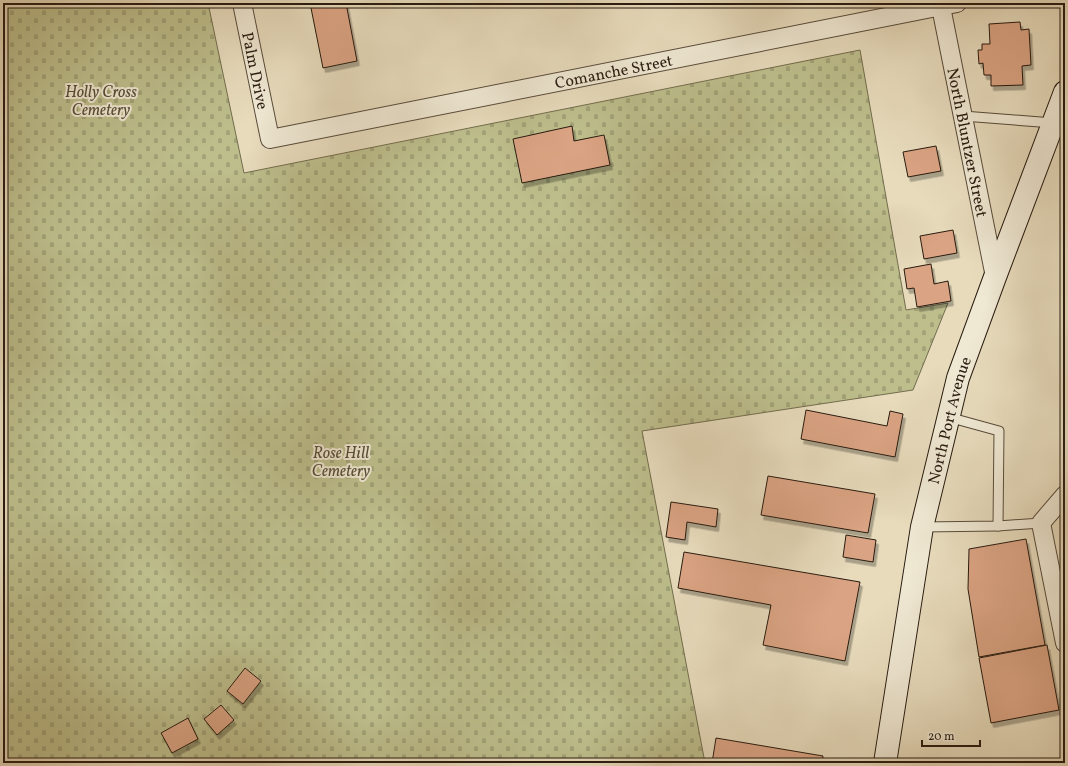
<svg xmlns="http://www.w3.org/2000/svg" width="1068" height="766" viewBox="0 0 1068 766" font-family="Vollkorn,serif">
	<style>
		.cemetery { fill: url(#cemetery-stones); stroke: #726c4e }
		.building { fill: #daa383; stroke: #281b10; filter: url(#shadow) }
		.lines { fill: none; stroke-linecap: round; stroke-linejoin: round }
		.lane-casing { stroke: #584b3b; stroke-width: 11 }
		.street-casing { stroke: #584b3b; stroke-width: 20 }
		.secondary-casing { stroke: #281b10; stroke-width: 24 }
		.lane { stroke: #efe8d3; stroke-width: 9 }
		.street { stroke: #efe8d3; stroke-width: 18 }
		.secondary { stroke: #efe8d3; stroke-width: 22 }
		.labels { text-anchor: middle; stroke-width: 4; stroke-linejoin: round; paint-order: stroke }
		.street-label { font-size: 16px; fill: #281b10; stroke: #efe8d3 }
		.park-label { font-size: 16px; font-style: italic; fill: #554c35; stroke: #efe8d3 }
	</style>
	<defs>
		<pattern id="cemetery-stones" width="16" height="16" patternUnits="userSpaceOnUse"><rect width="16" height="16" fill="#bdbe8c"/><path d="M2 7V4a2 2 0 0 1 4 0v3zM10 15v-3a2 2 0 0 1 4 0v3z" fill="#a2a378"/></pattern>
		<filter id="shadow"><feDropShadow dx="2.5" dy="4.5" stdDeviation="0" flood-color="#0004"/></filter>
	</defs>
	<rect width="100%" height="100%" fill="#e7dbbc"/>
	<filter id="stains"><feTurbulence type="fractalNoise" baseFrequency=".005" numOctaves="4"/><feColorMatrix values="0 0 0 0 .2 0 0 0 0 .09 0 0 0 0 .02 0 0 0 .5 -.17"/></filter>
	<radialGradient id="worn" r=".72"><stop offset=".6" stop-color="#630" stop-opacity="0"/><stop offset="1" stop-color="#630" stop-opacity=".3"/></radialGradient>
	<!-- cemetery -->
	<path class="cemetery" d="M3 3H208L244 173 860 50 906 310 948 303 913 390 642 431 705 763H3Z"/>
	<!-- building -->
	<g class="building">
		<path d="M310 3H346L357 61 323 68Z"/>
		<path d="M1020 22 1021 30 1029 29 1031 65 1022 66 1023 85 991 86V75H984L983 63 979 64 978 50H982V44H990L989 24Z"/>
		<path d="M572 126 574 141 604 135 610 165 522 183 513 139Z"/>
		<path d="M936 146 941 171 908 177 903 152Z"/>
		<path d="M953 230 957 253 924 259 920 236Z"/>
		<path d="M931 264 934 284 948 281 951 301 917 307 914 288 907 289 904 269Z"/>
		<path d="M806 410 887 426 890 411 903 414 895 457 801 439Z"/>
		<path d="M768 476 875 494 868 533 761 515Z"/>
		<path d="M671 502 718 509 716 527 687 522 685 540 666 537Z"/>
		<path d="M846 535 876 540 873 562 843 557Z"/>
		<path d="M1026 539 1045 645 979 657 968 589 969 549Z"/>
		<path d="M684 552 860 582 845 661 763 645 771 605 678 588Z"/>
		<path d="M1047 645 1059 710 991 723 979 658Z"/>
		<path d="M245 668 261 681 243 704 227 691Z"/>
		<path d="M221 705 234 720 217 735 204 719Z"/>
		<path d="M188 718 198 739 172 753 161 733Z"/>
		<path d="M716 738 823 756 822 763H712Z"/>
	</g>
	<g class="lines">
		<defs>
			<g id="lane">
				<path d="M963 116 1053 123"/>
				<path d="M998 526 1041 523"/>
				<path d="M922 527 998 526 999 431 948 417"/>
			</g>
			<g id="street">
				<path id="s1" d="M242 3 270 139 957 3"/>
				<path id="s2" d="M941 7 995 277"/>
				<path d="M1065 495 1041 523 1065 643"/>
			</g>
			<g id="secondary">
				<path id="s3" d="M885 763 922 527 958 378 995 277 1065 92"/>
			</g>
		</defs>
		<!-- lane casing -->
		<use href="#lane" class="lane-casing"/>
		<!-- street casing -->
		<use href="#street" class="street-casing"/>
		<!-- secondary casing -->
		<use href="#secondary" class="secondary-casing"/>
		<!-- lane -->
		<use href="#lane" class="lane"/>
		<!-- street -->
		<use href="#street" class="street"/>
		<!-- secondary -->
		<use href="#secondary" class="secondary"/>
	</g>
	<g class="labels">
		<!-- street labels -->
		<g class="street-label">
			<text dy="6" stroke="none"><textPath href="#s1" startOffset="69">Palm Drive</textPath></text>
			<text dy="6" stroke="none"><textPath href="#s1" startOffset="489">Comanche Street</textPath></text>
			<text dy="6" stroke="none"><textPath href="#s2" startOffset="138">North Bluntzer Street</textPath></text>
			<text dy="6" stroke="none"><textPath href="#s3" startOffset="349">North Port Avenue</textPath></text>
		</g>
		<!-- park labels -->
		<g class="park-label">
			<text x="101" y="97">Holly Cross<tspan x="101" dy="18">Cemetery</tspan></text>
			<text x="341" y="458">Rose Hill<tspan x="341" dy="18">Cemetery</tspan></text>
		</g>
	</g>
	<!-- margin -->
	<rect width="1068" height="766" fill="none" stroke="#e7dbbc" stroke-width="16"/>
	<rect x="4" y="4" width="1060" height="758" fill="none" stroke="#281b10" stroke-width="2"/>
	<rect x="8" y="8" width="1052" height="750" fill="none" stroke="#281b10"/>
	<!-- scale -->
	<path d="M922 740v6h58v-6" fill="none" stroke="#281b10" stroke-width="2"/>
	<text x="928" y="740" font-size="12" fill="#281b10" stroke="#efe8d3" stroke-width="3" paint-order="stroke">20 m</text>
	<rect width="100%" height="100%" filter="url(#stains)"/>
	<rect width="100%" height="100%" fill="url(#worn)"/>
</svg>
